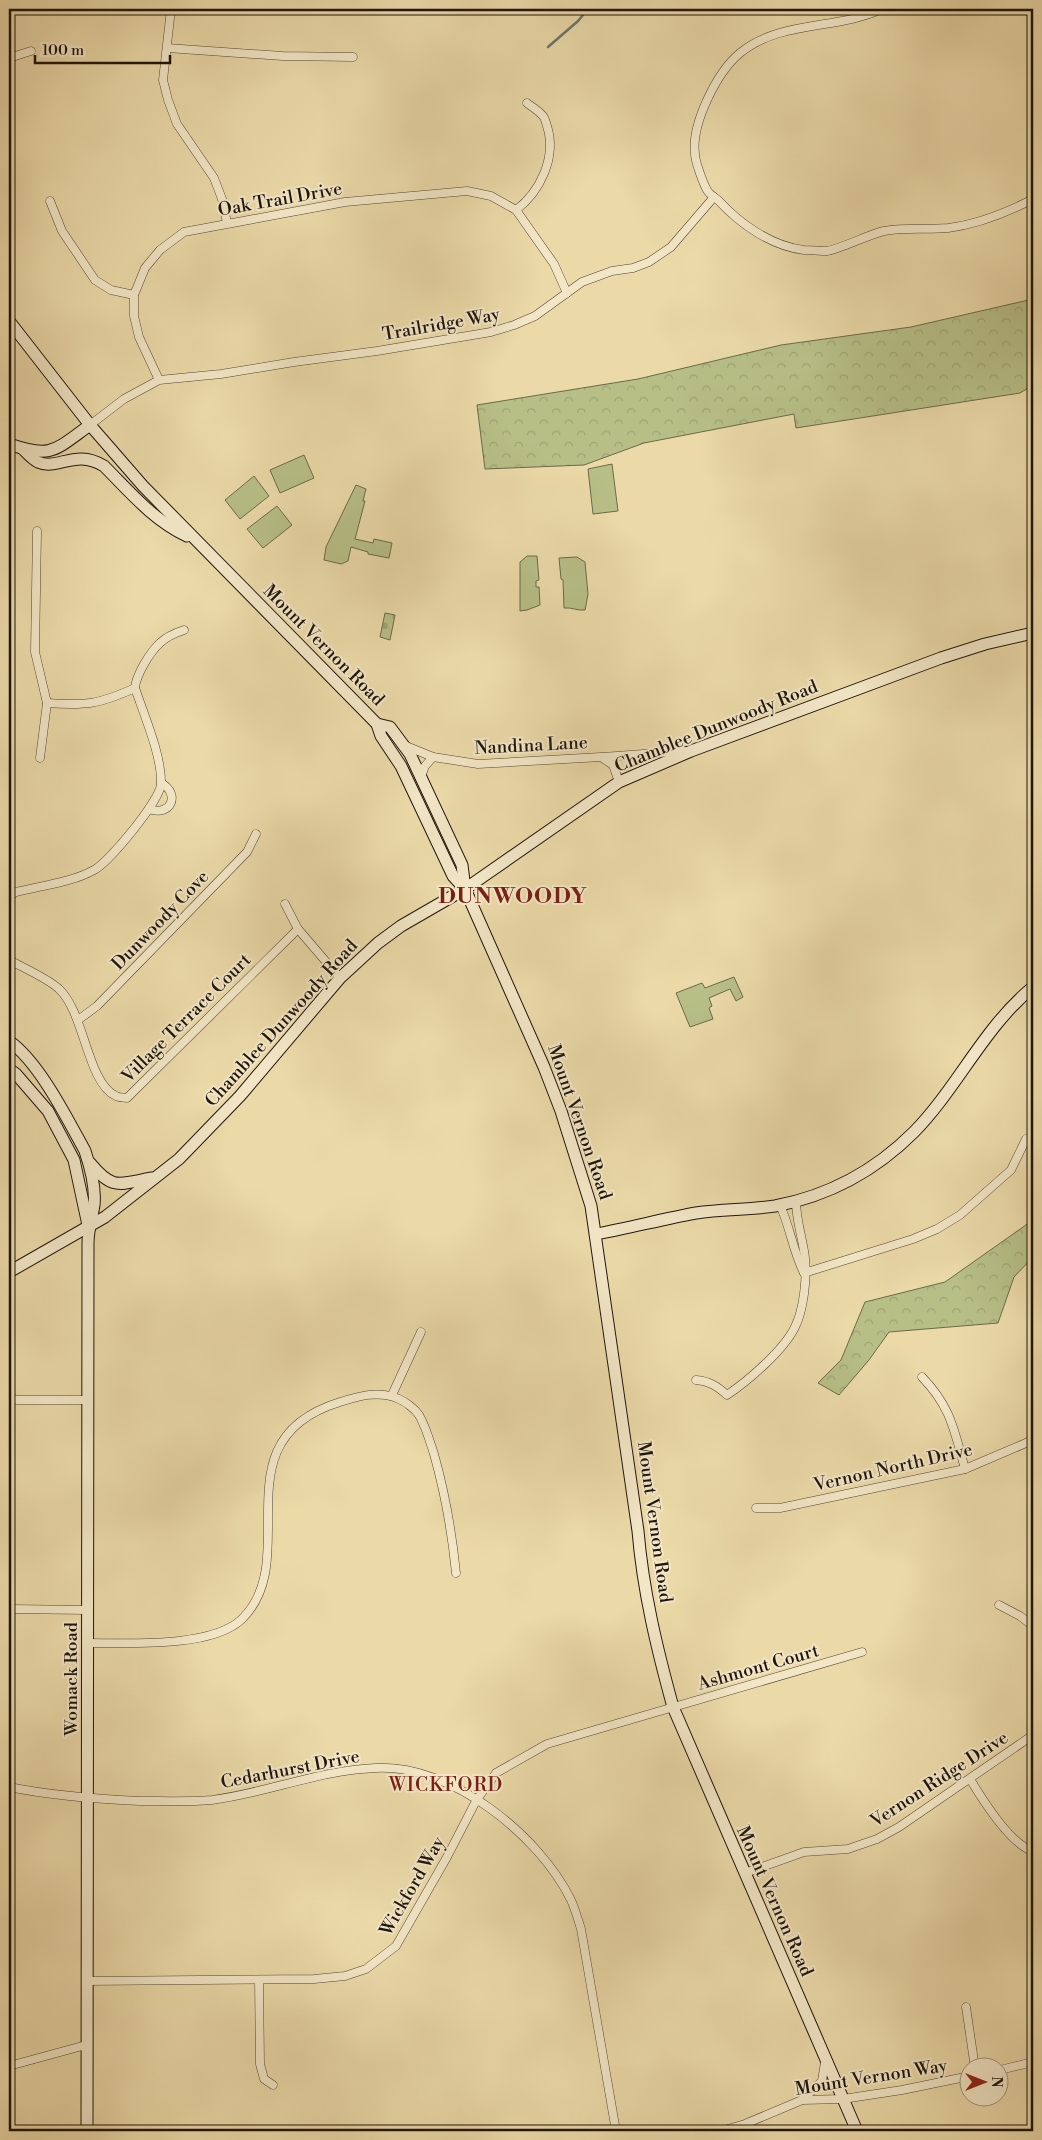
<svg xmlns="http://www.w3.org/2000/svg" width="1042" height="2140" viewBox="0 0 1042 2140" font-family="'Libre Bodoni',serif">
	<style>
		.green { fill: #b7bf87; stroke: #6a6a4a }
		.forest { fill: url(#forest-crowns); stroke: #6a6a4a }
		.cemetery { fill: url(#cemetery-stones); stroke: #6a6a4a }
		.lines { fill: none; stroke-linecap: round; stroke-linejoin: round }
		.stream { stroke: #697770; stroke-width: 2.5 }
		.street-casing { stroke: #514634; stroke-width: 9 }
		.secondary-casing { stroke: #1e150e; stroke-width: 13 }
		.street { stroke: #f2e6c6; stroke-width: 8 }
		.secondary { stroke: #f2e6c6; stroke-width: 11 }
		.labels { text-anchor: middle; stroke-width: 4; stroke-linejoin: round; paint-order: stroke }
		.street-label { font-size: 18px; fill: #1e150e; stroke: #f2e6c6 }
		.neighbourhood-label { font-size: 19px; letter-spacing: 1px; fill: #7a1f14; stroke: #f2e6c6 }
		.district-label { font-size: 22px; font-weight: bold; letter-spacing: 1px; fill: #7a1f14; stroke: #f2e6c6 }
	</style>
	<defs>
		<pattern id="forest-crowns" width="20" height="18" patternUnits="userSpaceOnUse" patternTransform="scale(1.25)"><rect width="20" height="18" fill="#b7bf87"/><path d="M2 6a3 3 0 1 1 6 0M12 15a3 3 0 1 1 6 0" fill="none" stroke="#9da373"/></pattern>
		<pattern id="cemetery-stones" width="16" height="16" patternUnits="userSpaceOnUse" patternTransform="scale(1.25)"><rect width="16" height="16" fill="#b7bf87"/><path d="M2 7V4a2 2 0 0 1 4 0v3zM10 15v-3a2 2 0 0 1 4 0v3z" fill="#9da373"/></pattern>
	</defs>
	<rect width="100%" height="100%" fill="#ebd9a8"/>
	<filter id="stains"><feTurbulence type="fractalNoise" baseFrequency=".004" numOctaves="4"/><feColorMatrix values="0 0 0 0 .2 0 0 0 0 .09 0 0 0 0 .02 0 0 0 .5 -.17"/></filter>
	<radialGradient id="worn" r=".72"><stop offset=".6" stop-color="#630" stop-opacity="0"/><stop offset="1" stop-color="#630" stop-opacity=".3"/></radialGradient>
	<!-- green -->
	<g class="green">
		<path d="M304 455 314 478 280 493 270 470Z"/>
		<path d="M612 464 618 511 593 514 588 469Z"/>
		<path d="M254 476 269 496 240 519 225 500Z"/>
		<path d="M356 485 366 489 363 501H365L355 539 373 543 374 539 392 543 389 558 368 554V552L351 547 348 561 341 564 324 560 326 547Z"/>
		<path d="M277 506 292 525 263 548 247 529Z"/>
		<path d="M527 556H537L539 580 536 581V587H539L540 605 527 610 520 611V562Z"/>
		<path d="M577 557 585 562 588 594 585 610C577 611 572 607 564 608L563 580 561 579 559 558Z"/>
		<path d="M734 977 743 997 736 1001 730 989 709 998 712 1006 709 1008 713 1019 690 1027 676 993 702 983 705 988Z"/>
	</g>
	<!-- forest -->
	<g class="forest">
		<path d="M1033 299V385L1020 393 796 428 794 414 644 443 584 465 485 469 477 405 638 379 781 345 911 327Z"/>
		<path d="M1033 1220V1257L1014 1277 998 1323 889 1332 869 1360 839 1395 818 1383 841 1360 865 1302 945 1282Z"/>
	</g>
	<!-- cemetery -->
	<path class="cemetery" d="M385 613 395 615 390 640 380 637Z"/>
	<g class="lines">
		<!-- stream -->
		<path class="stream" d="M548 47 578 21 588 9"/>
		<defs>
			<g id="street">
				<path d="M171 9 163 80 168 100 177 124 214 178 222 199 227 223"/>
				<path d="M882 9C837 30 780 20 740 53 717 72 691 124 695 154 695 161 703 183 707 190 709 194 714 197 718 200 740 224 771 246 804 250 811 250 820 251 827 251 843 248 867 235 884 231 906 227 927 230 948 228 979 224 1006 213 1033 199"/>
				<path d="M167 48 283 56 353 57"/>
				<path d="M9 58 31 51"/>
				<path d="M50 201 62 231 95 280 111 290 134 295"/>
				<path d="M516 210C540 192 557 157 547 126 546 123 545 118 543 116 539 111 532 107 527 103"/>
				<path d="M159 380 139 337 134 316V295L145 268 160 250 184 232 345 202 467 191 491 196 516 210 554 264 567 293"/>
				<path d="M90 425 124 399 159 380 221 374 294 362 377 351 491 332 514 325 535 316 582 282 612 271 633 268 649 262 671 247 714 197"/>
				<path d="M37 531 35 652 47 703 40 758"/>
				<path d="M47 703C87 706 99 704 135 688"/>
				<path d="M406 746 433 757 478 764 601 757 613 765 619 782"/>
				<path d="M603 757 684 751"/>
				<path d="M421 777 425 766 433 757"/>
				<path d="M149 809C171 817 181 794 161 783"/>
				<path d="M9 896 16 892C40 886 73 882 94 870 109 862 160 801 161 784 162 756 144 715 135 688 136 675 150 652 160 643 167 636 175 633 184 630"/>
				<path d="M285 904 298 929 340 978"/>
				<path d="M9 960C22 967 49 979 59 989 85 1013 87 1083 116 1096 119 1098 124 1097 127 1098L298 929"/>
				<path d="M78 1020 97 1006 247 852 256 834"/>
				<path d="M9 1182 10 1181"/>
				<path d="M780 1205C790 1227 793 1251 804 1273"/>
				<path d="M804 1273 913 1239 937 1229 960 1215 1011 1170 1026 1139"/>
				<path d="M922 1377C951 1407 954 1430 965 1469"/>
				<path d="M696 1380C709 1381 717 1386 727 1395 748 1381 784 1350 795 1327 804 1309 807 1277 805 1258 803 1239 796 1221 796 1201"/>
				<path d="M392 1395 421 1332"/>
				<path d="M9 1397 17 1400H87"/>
				<path d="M756 1508H780L965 1469 1033 1440"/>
				<path d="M999 1605 1020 1616 1033 1626"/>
				<path d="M9 1609 88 1610"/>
				<path d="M88 1643C128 1643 212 1648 242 1619 305 1557 216 1440 340 1402 359 1396 379 1390 399 1399 406 1402 415 1409 419 1415 426 1427 430 1442 434 1454 445 1493 452 1533 456 1573"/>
				<path d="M970 1779C982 1799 1011 1845 1033 1851"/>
				<path d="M9 1787C53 1796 96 1799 140 1801 164 1801 189 1802 212 1800 267 1793 320 1770 376 1768 451 1764 539 1835 571 1900 575 1909 578 1919 581 1929L616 2131"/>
				<path d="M745 1873 804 1852 848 1849 877 1839 899 1827 1033 1735"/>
				<path d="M259 1980 260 2064 264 2079 273 2085"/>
				<path d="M86 1981 314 1979 345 1976 366 1969 396 1946 447 1857 476 1801 496 1773 547 1744 862 1652"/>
				<path d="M966 2007 975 2068"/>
				<path d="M9 2066 86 2045"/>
				<path d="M1000 2070 1033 2062"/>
				<path d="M802 2100 822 2081 825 2062"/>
				<path d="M560 2131H587"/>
				<path d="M721 2131 745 2124 802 2100 843 2099 902 2090 970 2076"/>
			</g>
			<g id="secondary">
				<path d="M9 321 90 425 143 486 377 724 381 736 401 766 453 876 465 889 544 1067 561 1111 591 1206 638 1531C643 1591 657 1649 673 1707L857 2131"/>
				<path d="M9 444C52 459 55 450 90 425"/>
				<path d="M23 449C27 453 32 459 38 462 58 471 75 448 104 466 130 492 153 520 187 536"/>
				<path d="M377 724 390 727 410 754 462 865 465 889"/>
				<path d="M9 1041C39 1062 67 1118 85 1151 90 1166 96 1188 94 1205 92 1218 88 1230 88 1243L87 2131"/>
				<path d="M9 1069 16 1074 48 1111 74 1160 88 1225"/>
				<path d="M90 1163C113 1191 119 1184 152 1178"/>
				<path d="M596 1234C629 1228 663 1219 696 1213 722 1209 749 1210 775 1206 828 1196 876 1170 914 1132 958 1087 984 1027 1033 987"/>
				<path d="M9 1272 105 1217 179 1159 240 1096 340 978 378 943 401 926 465 889 619 782 691 751 941 658 985 644 1033 633"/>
			</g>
		</defs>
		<!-- street casing -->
		<use href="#street" class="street-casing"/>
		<!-- secondary casing -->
		<use href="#secondary" class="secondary-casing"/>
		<!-- street -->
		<use href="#street" class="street"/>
		<!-- secondary -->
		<use href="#secondary" class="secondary"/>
	</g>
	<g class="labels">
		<!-- street labels -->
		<g class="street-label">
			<text transform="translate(280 199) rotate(-10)" y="6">Oak Trail Drive</text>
			<text transform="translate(441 324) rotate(-10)" y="6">Trailridge Way</text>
			<text transform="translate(324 645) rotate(45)" y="6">Mount Vernon Road</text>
			<text transform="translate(716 726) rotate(-22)" y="6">Chamblee Dunwoody Road</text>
			<text transform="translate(531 745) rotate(-3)" y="6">Nandina Lane</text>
			<text transform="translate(160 920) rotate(-46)" y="6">Dunwoody Cove</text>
			<text transform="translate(186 1018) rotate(-45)" y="6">Village Terrace Court</text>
			<text transform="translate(281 1023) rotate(-48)" y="6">Chamblee Dunwoody Road</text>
			<text transform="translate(580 1122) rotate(71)" y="6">Mount Vernon Road</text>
			<text transform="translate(893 1467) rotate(-13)" y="6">Vernon North Drive</text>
			<text transform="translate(655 1522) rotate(82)" y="6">Mount Vernon Road</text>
			<text transform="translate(758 1667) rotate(-16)" y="6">Ashmont Court</text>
			<text transform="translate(71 1679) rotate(-90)" y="6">Womack Road</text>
			<text transform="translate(290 1769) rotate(-11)" y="6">Cedarhurst Drive</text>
			<text transform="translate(939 1779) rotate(-33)" y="6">Vernon Ridge Drive</text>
			<text transform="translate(412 1886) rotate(-60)" y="6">Wickford Way</text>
			<text transform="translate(775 1901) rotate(66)" y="6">Mount Vernon Road</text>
			<text transform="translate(871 2077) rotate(-9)" y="6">Mount Vernon Way</text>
		</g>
		<!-- neighbourhood labels -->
		<g class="neighbourhood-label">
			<text x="446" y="1791">WICKFORD</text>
		</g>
		<!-- district labels -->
		<g class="district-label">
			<text x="513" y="903">DUNWOODY</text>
		</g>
	</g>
	<!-- margin -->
	<rect width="1042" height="2140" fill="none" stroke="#ebd9a8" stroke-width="30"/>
	<rect x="10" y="10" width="1022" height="2120" fill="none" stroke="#1e150e" stroke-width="2.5"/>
	<rect x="15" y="15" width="1012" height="2110" fill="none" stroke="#1e150e"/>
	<!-- north arrow -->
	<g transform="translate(984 2082) rotate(90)"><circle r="24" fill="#f2e6c6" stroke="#9d927c"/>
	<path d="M0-4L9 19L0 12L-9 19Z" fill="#8f2418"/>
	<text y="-8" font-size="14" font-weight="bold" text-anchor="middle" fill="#1e150e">N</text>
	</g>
	<!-- scale -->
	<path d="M35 55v8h135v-8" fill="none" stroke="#1e150e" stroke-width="2.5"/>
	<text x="42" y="55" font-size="15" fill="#1e150e" stroke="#f2e6c6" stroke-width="4" paint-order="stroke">100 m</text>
	<rect width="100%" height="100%" filter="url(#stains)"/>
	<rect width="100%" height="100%" fill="url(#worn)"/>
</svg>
